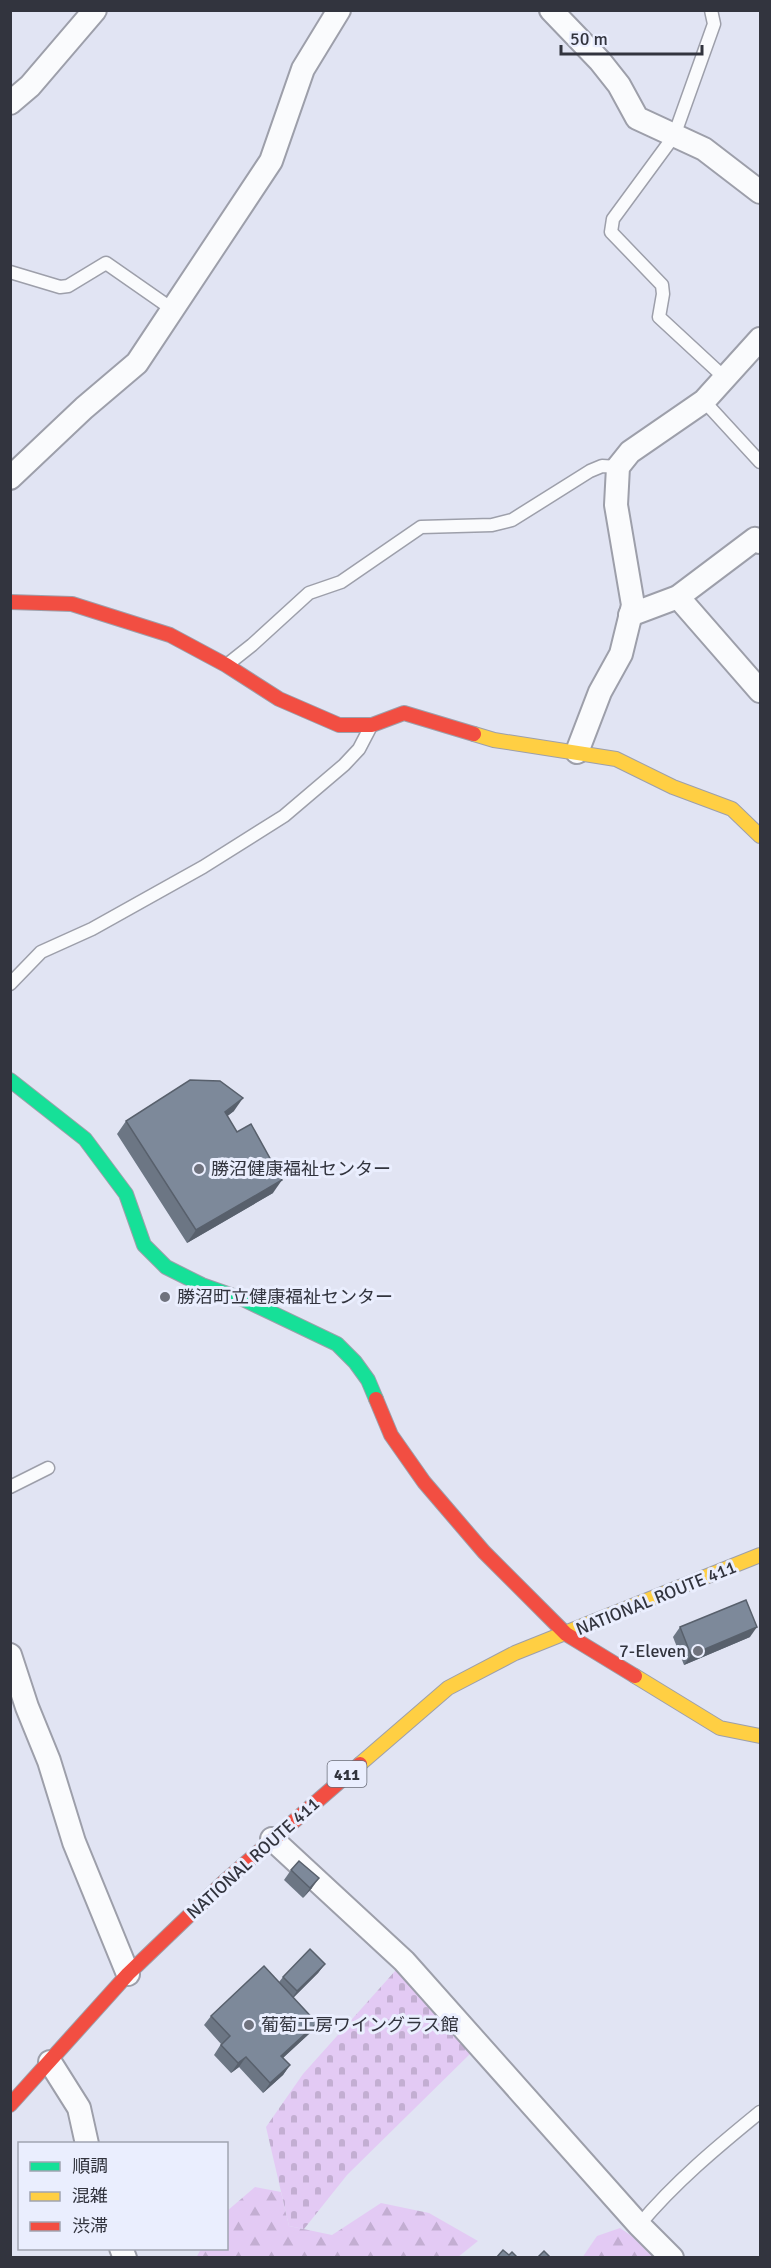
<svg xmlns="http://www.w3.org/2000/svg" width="771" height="2268" viewBox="0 0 771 2268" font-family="Signika,'Noto Sans JP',sans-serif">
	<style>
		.forest { fill: url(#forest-firs) }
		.cemetery { fill: url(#cemetery-stones) }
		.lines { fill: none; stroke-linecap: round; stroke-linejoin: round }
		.lane-casing { stroke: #9d9faa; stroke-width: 15 }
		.street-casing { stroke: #9d9faa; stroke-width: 26 }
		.fast-casing { stroke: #9d9faa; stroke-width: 16 }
		.slow-casing { stroke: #9d9faa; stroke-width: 16 }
		.jam-casing { stroke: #9d9faa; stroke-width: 16 }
		.lane { stroke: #fafbfd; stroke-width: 12 }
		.street { stroke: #fafbfd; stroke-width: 22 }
		.fast { stroke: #16e098; stroke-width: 14 }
		.slow { stroke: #ffcf43; stroke-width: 14 }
		.jam { stroke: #f24e42; stroke-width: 14 }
		.wall { fill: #6c7684 }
		.shaded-wall { fill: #58606c }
		.building { fill: #7d899a; stroke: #58606c; stroke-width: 1.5 }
		.poi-dot { fill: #6f727d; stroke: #eaeefe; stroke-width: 2 }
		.labels { text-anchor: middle; stroke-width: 6; stroke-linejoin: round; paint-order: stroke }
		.shield { fill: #eaeefe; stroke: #696c78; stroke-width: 1.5 }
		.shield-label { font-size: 16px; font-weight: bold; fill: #32343e }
		.poi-label { font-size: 18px; fill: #32343e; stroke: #eaeefe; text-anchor: start }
		.street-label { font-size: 18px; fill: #32343e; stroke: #eaeefe }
	</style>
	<defs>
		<pattern id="forest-firs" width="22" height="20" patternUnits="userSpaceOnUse" patternTransform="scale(1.5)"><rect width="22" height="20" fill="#e3caf4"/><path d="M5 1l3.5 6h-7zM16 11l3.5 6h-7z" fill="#c3aed2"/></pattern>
		<pattern id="cemetery-stones" width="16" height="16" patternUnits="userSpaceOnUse" patternTransform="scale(1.5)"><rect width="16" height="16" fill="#e3caf4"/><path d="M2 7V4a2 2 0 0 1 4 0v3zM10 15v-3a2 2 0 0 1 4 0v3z" fill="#c3aed2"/></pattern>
	</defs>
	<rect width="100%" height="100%" fill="#e1e4f3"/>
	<!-- forest -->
	<g class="forest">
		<path d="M255 2187 281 2192 289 2226 332 2235 381 2203 429 2213 478 2241 458 2257 196 2258 201 2249 226 2248 227 2211Z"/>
		<path d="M620 2228 662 2257 582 2258 597 2236Z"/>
	</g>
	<!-- cemetery -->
	<path class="cemetery" d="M404 1961 473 2051 347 2175 304 2229 289 2226 266 2127 303 2074Z"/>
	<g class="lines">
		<defs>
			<g id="lane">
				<path d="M711 10 714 24 674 136 613 219 611 232 662 285 663 294 659 317 726 379"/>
				<path d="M10 272 60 287 68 286 106 263 172 309"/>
				<path d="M704 401 760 462"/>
				<path d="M228 664 252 645 309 593 341 582 421 527 492 525 512 520 590 471 602 466 618 467"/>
				<path d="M10 984 41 952 92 929 203 867 284 816 344 765 359 749 371 726"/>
				<path d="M10 1487 48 1468"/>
				<path d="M639 2225C675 2182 717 2147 760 2112"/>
			</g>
			<g id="street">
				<path d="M551 10 600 61 619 85 637 118 704 149 760 192"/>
				<path d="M10 103 30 86 95 10"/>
				<path d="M10 478 84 408 137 363 271 161 303 69 339 10"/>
				<path d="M678 597 760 691"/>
				<path d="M630 615 678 597 755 539 760 542"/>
				<path d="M577 752 600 692 621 654 633 605 616 505 618 467 630 452 704 401 760 339"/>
				<path d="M10 1655 27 1707 49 1761 74 1842 128 1974"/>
				<path d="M272 1839 404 1961 639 2225 672 2258"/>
				<path d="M50 2062 79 2108 87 2144"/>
				<path d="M121 2248 125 2258"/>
			</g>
			<path id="fast" d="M10 1080 85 1139 126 1194 144 1245 166 1267 202 1285 245 1300 337 1344 355 1362 368 1380 376 1399"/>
			<g id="slow">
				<path d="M474 734 494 740 616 759 673 787 732 809 760 836"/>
				<path d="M635 1676 720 1728 760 1736"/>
				<path d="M360 1764 448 1688 515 1653 760 1555"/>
			</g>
			<g id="jam">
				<path d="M10 602 72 604 170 635 226 665 279 699 339 725H372L404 713 474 734"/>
				<path d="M376 1399 391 1435 424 1482 484 1552 566 1634 635 1676"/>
				<path d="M10 2105 128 1974 225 1881 360 1764"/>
			</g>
		</defs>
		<!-- lane casing -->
		<use href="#lane" class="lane-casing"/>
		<!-- street casing -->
		<use href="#street" class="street-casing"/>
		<!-- fast casing -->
		<use href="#fast" class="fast-casing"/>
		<!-- slow casing -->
		<use href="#slow" class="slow-casing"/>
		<!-- jam casing -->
		<use href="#jam" class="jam-casing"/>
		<!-- lane -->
		<use href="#lane" class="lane"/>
		<!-- street -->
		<use href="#street" class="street"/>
		<!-- fast -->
		<use href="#fast" class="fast"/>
		<!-- slow -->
		<use href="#slow" class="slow"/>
		<!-- jam -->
		<use href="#jam" class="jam"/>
	</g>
	<!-- wall -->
	<g class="wall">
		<path d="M234 1111 227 1116 273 1193 187 1243 117 1134 126 1121Z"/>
		<path d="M680 1627 750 1637 684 1665 673 1637Z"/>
		<path d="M291 1870 312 1888 303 1898 284 1880Z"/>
		<path d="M325 1964 318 1973 293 1998 310 2033 283 2058 290 2065 283 2075 263 2093 239 2067 231 2073 214 2055 221 2044 204 2025 211 2016 279 1982 283 1977Z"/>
	</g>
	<!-- shaded-wall -->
	<g class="shaded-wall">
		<path d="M243 1098 234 1111 216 1125 225 1112Z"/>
		<path d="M282 1180 273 1193 187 1243 196 1230Z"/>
		<path d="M757 1627 750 1637 684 1665 691 1655Z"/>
		<path d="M319 1878 312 1888 303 1898 310 1888Z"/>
		<path d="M325 1964 318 1973 290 2001 297 1991Z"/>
		<path d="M317 2023 310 2033 274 2066 281 2056Z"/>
		<path d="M246 2057 239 2067 231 2073 238 2063Z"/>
		<path d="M290 2065 283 2075 263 2093 270 2083Z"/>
	</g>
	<!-- building -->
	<g class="building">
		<path d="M190 1080 220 1081 243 1098 225 1112 237 1132 251 1124 282 1180 196 1230 126 1121Z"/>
		<path d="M746 1600 757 1627 691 1655 680 1627Z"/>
		<path d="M299 1861 319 1878 310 1888 291 1870Z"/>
		<path d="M310 1949 325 1964 297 1991 283 1977Z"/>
		<path d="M264 1966 317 2023 281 2056 290 2065 270 2083 246 2057 238 2063 221 2045 230 2036 211 2016Z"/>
		<path d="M503 2250 509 2255 512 2252 518 2258H496Z"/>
		<path d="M544 2251 551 2258H537Z"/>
	</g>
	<!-- markers -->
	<g class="poi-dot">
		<circle cx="199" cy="1169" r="6"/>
		<circle cx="165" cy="1297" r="6"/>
		<circle cx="698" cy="1651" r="6"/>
		<circle cx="249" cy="2025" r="6"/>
	</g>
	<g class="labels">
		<!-- shield labels -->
		<rect class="shield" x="327.5" y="1761" width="39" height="26" rx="4.5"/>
		<g class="shield-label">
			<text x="347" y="1780">411</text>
		</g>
		<!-- poi labels -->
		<g class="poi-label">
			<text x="211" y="1175">勝沼健康福祉センター</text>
			<text x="177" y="1303">勝沼町立健康福祉センター</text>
			<text x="686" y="1657" text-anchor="end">7-Eleven</text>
			<text x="261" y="2031">葡萄工房ワイングラス館</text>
		</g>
		<!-- street labels -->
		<g class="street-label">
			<text transform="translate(656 1598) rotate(-22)" y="6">NATIONAL ROUTE 411</text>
			<text transform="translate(253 1858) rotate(-42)" y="6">NATIONAL ROUTE 411</text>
		</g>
	</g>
	<!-- border -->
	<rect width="771" height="2268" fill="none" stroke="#32343e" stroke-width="24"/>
	<!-- legend -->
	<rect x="18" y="2142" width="210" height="108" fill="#eaeefe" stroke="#a0a4b1" stroke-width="1.5"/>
	<rect x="30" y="2162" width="30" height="9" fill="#16e098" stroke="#a0a4b1" stroke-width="1.5"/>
	<text x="72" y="2172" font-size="18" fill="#32343e">順調</text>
	<rect x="30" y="2192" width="30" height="9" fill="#ffcf43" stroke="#a0a4b1" stroke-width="1.5"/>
	<text x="72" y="2202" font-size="18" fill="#32343e">混雑</text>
	<rect x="30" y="2222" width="30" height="9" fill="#f24e42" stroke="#a0a4b1" stroke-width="1.5"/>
	<text x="72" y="2232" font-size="18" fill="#32343e">渋滞</text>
	<!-- scale -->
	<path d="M561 45v9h141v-9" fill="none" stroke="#32343e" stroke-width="3"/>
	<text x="570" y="45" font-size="18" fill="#32343e" stroke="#eaeefe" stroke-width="4.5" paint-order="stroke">50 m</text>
</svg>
